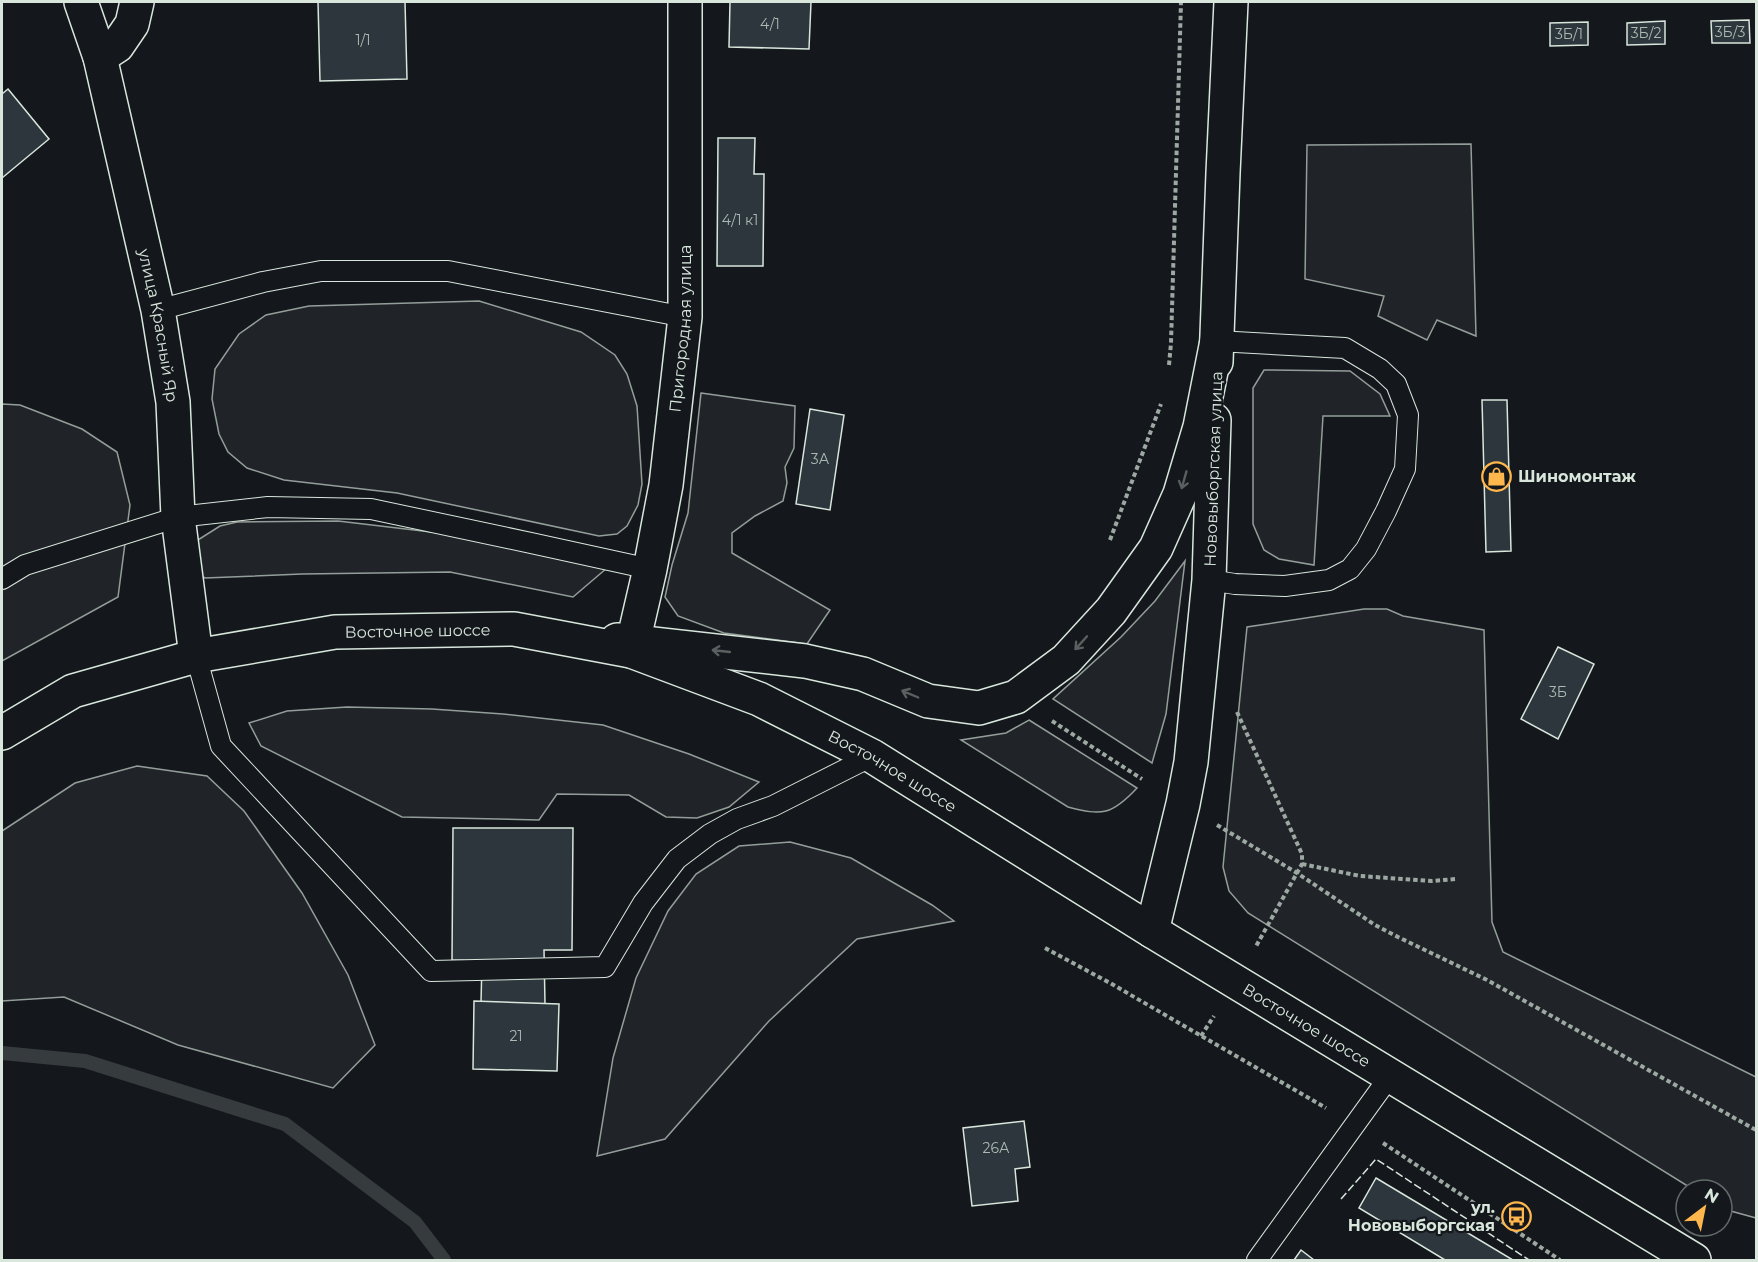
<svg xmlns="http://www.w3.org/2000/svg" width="1758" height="1262" viewBox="0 0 1758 1262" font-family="Montserrat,sans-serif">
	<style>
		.green { fill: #202428; stroke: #939e99; stroke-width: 1.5 }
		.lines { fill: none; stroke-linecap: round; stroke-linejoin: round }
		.stream { stroke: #363b3e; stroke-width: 14 }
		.building { fill: #2c363c; stroke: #d8e6dc; stroke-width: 1.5 }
		.service-casing { stroke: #d8e6dc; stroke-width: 22 }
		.minor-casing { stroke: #d8e6dc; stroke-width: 36 }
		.tertiary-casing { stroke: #d8e6dc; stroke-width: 36 }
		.primary-casing { stroke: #d8e6dc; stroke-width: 36 }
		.path { stroke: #9da8a2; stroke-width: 4; stroke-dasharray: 4.5 3; stroke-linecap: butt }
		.service { stroke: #14181c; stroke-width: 20 }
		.minor { stroke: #14181c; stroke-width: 33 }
		.tertiary { stroke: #14181c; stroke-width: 33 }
		.primary { stroke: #14181c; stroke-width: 33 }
		.fence { stroke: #d8e6dc; stroke-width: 1.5; stroke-dasharray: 8 3; stroke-linecap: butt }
		.oneway { stroke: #59605f }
		.labels { text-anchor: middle; stroke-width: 4.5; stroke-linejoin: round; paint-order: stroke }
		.number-label { font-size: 14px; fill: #adbab4 }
		.street-label { font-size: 16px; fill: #d8e6dc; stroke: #14181c }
		.poi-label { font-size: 16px; font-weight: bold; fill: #d8e6dc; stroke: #14181c; text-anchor: start }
	</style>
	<rect width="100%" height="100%" fill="#14181c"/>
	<!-- green -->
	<g class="green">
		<path d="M1471 144 1476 336 1437 320 1427 340 1378 316 1384 296 1305 279 1307 145Z"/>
		<path d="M479 301 581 332 615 355 627 374 637 406 642 484 638 505 627 526 617 534 599 536 397 493 284 480 247 468 228 452 219 434 212 399 215 369 239 334 266 315 309 306Z"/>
		<path d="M1264 370 1350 371 1380 394 1390 416H1323L1314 565 1279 559 1264 550 1253 524V388Z"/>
		<path d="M701 393 795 406 794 448 785 467 787 483 783 501 755 516 732 533V553L830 610 807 644 724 633 678 616 665 597 672 565 688 513Z"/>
		<path d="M2 404 20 405 82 429 117 452 130 505 118 597 2 661Z"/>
		<path d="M338 521 448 534 607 568 573 597 450 572 302 574 205 578 182 565V550L220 526 237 522Z"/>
		<path d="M1185 561 1166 714 1152 763 1053 699 1121 637 1155 601Z"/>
		<path d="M1364 609H1387L1403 616 1484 630 1492 922 1503 952 1756 1077V1218L1727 1210 1722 1207V1190H1694L1248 913 1229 891 1223 867 1247 627Z"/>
		<path d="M347 707 432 709 503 714 603 725 689 754 759 782 729 807 697 818 666 817 629 795 557 794 539 820 402 817 261 746 249 723 287 711Z"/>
		<path d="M1029 720 1137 788C1112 815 1102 816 1068 807L961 740 1006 733Z"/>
		<path d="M137 766 207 776 244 811 302 893 348 975 375 1045 333 1088 178 1045 64 997 2 1001V831L75 783Z"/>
		<path d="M790 842 851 858 932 905 954 921 857 939 769 1021 665 1139 597 1156 613 1058 636 978 668 911 696 874 739 846Z"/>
	</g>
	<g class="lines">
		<!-- stream -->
		<path class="stream" d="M2 1053 85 1061 285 1124 415 1222 444 1260"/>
	</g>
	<!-- building -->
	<g class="building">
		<path d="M318 2H405L407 79 320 81Z"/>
		<path d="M730 2H811L809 49 729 47Z"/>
		<path d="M1749 20 1750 43H1712L1711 21Z"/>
		<path d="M1665 21V44L1627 45V23Z"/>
		<path d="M1588 22V45L1550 46V23Z"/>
		<path d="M8 89 49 139 2 178V94Z"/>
		<path d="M718 138H755L754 174H764L763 266H717Z"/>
		<path d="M1482 400H1507L1511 551 1486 552Z"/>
		<path d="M810 409 844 415 830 510 796 504Z"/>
		<path d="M1558 647 1594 664 1558 739 1521 719Z"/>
		<path d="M453 828H573L572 950H544L545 1004 481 1003 482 961 452 960Z"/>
		<path d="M474 1001 559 1004 557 1071 473 1069Z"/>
		<path d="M1024 1121 1030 1167 1015 1169 1018 1201 972 1206 963 1128Z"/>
		<path d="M1376 1178 1513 1260H1445L1359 1208Z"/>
		<path d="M1301 1250 1314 1260H1294Z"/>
	</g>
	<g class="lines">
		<defs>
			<g id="service">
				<path d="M158 310 263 282 321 271H448L685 317"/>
				<path d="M2 579 25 565 178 517 268 507 371 509 531 543 650 569"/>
				<path d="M1209 580 1235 584 1285 586 1329 580 1350 569 1366 549 1386 511 1405 469 1408 415 1396 384 1380 369 1345 348 1217 341"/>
				<path d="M196 656 221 746 431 971 605 967 643 903 677 859 710 834 737 819 773 806 872 756"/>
				<path d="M1257 1260 1390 1076"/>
			</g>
			<g id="minor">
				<path id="s1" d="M81 2 100 57 158 310 173 402 178 517 196 656"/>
				<path d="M100 57 117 46 132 24 137 2"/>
				<path id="s2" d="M631 651 650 569 666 485 685 317V2"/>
			</g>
			<g id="tertiary">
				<path d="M1216 362 1223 173 1231 2"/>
				<path d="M617 640 805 661 863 674 928 701 979 708 1016 697 1066 660 1111 611 1156 548 1180 494 1200 427 1217 341"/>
				<path d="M1152 931 1183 804 1191 762 1209 580 1214 420"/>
			</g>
			<g id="primary">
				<path id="s3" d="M2 733 73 691 196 656 335 632 514 629 631 651 759 699 872 756 1152 931 1694 1260"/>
			</g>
		</defs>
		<!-- service casing -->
		<use href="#service" class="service-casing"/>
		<!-- minor casing -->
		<use href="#minor" class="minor-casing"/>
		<!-- tertiary casing -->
		<use href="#tertiary" class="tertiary-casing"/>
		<!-- primary casing -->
		<use href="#primary" class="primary-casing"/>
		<!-- path -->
		<g class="path">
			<path d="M1169 365 1171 343 1181 2"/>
			<path d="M1110 540 1161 404"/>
			<path d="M1237 712 1302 854V864L1297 873 1255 948"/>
			<path d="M1052 721 1142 779"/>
			<path d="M1217 825 1297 873 1375 925 1398 937 1487 980 1756 1130"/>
			<path d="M1302 864 1360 876 1432 881 1456 879"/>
			<path d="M1045 948 1110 983 1326 1108"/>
			<path d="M1201 1036 1214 1016"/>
			<path d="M1383 1143 1560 1260"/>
		</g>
		<!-- service -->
		<use href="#service" class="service"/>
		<!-- minor -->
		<use href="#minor" class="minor"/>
		<!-- tertiary -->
		<use href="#tertiary" class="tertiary"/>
		<!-- primary -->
		<use href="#primary" class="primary"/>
		<!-- fence -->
		<path class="fence" d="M1341 1199 1376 1159 1529 1260"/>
	</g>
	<!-- one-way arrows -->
	<defs><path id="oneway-shaft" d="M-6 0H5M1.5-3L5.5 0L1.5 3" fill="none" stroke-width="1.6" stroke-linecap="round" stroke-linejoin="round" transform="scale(1.5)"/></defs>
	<g class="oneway">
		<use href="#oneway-shaft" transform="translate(1184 480) rotate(106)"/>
		<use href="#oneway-shaft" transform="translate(1081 643) rotate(132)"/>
		<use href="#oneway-shaft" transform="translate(721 651) rotate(-174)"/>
		<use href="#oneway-shaft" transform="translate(910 694) rotate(-157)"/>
	</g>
	<!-- icons -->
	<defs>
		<symbol id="shop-ring" viewBox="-11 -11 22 22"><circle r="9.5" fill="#14181c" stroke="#ffb74d" stroke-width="1.5"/><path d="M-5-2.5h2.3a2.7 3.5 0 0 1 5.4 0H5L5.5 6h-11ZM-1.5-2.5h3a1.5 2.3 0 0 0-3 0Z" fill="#ffb74d"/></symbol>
		<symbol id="bus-ring" viewBox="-11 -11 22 22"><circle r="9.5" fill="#14181c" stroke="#ffb74d" stroke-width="1.5"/><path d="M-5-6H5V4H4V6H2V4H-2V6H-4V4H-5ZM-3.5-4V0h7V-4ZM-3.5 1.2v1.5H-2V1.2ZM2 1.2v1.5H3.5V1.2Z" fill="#ffb74d"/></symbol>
	</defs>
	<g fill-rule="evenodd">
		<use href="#shop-ring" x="1480" y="460" width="33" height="33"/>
		<use href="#bus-ring" x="1500" y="1200" width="33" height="33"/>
	</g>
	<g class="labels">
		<!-- number labels -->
		<g class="number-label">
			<text x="770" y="29">4/1</text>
			<text x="1730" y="37">3Б/3</text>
			<text x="1646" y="38">3Б/2</text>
			<text x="1569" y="39">3Б/1</text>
			<text x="363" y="45">1/1</text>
			<text x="740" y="225">4/1 к1</text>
			<text x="820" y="464">3А</text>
			<text x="1558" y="697">3Б</text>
			<text x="516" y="1041">21</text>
			<text x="996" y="1153">26А</text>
		</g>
		<!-- street labels -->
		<g class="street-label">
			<text dy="6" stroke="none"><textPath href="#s1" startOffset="333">улица Красный Яр</textPath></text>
			<text dy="6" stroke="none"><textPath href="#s2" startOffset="327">Пригородная улица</textPath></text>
			<text transform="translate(1213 469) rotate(-88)" y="6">Нововыборгская улица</text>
			<text dy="6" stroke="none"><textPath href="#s3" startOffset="434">Восточное шоссе</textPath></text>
			<text dy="6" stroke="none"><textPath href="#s3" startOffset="938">Восточное шоссе</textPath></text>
			<text dy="6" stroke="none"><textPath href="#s3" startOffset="1424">Восточное шоссе</textPath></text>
		</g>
		<!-- poi labels -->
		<g class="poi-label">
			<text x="1518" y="482">Шиномонтаж</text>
			<text x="1495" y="1213" text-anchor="end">ул.<tspan x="1495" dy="18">Нововыборгская</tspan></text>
		</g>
	</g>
	<!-- border -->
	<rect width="1758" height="1262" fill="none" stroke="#d8e6dc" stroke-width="6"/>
	<!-- north arrow -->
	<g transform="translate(1704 1208) rotate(32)"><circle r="28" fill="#14181c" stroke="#626a69" stroke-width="1.5"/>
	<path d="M0-4.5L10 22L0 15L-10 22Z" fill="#ffb74d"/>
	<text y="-9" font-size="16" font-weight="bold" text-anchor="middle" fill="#d8e6dc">N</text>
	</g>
</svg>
